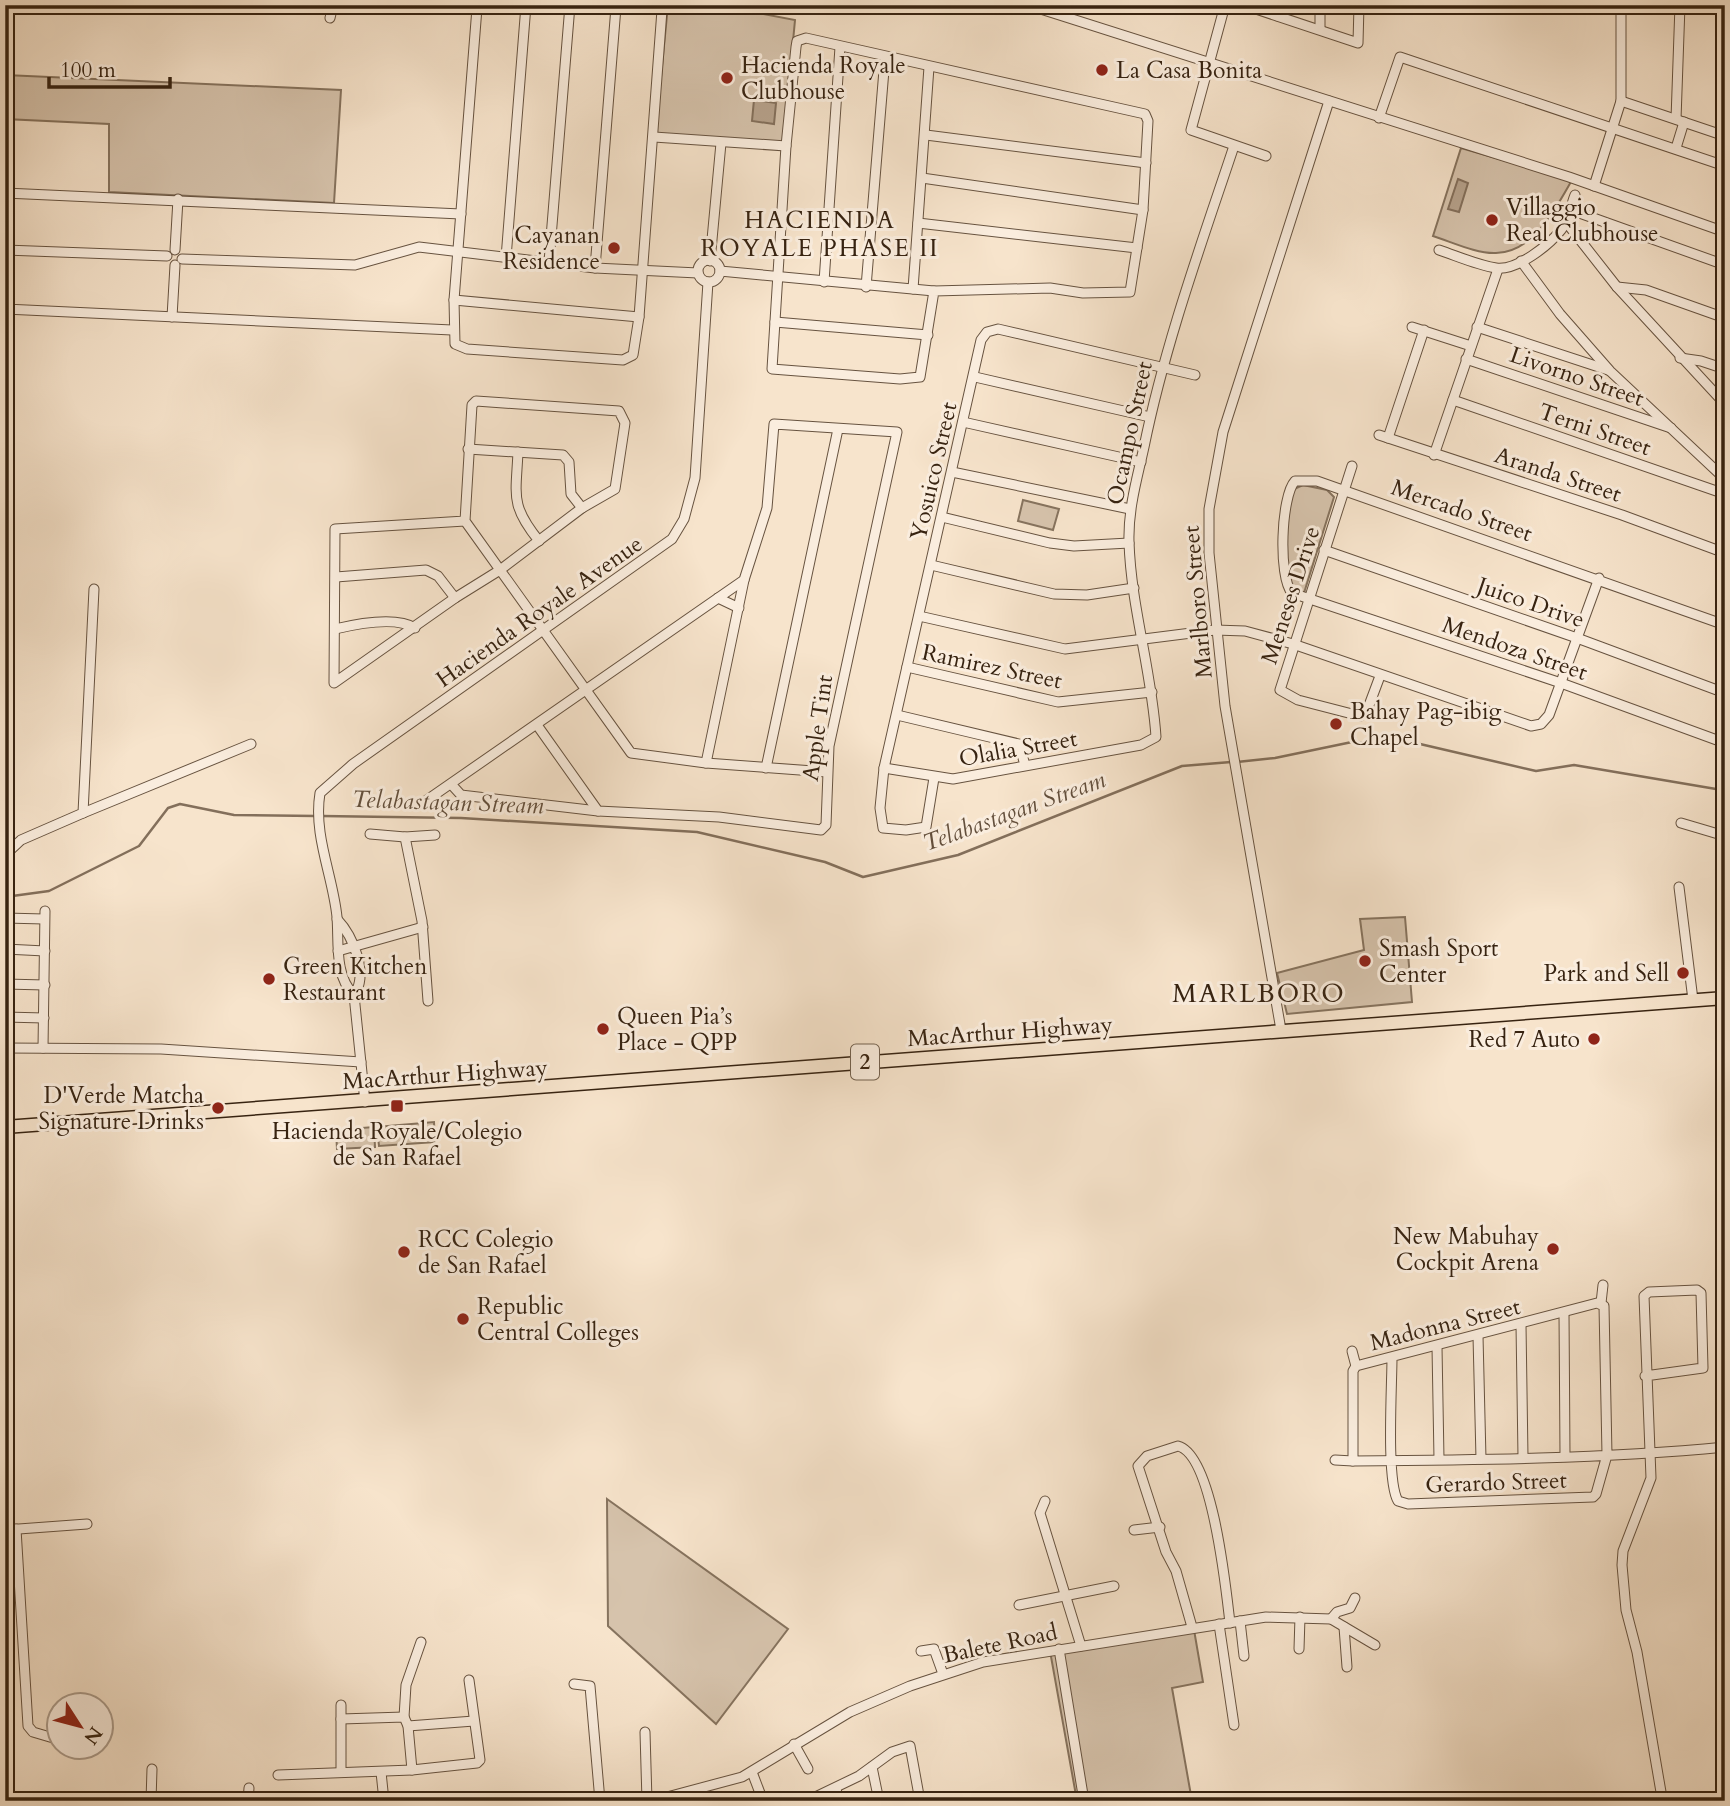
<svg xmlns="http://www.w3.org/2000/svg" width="1730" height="1806" viewBox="0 0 1730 1806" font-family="Cardo,serif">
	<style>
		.green { fill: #d6c3ac; stroke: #86735e; stroke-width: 2 }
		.water { fill: #b6a28c; stroke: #836f5b; stroke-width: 2 }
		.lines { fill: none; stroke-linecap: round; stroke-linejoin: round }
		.stream { stroke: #836f5b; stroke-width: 2.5 }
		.minor-casing { stroke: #675340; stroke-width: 11 }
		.highway-casing { stroke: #372311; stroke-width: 15 }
		.minor { stroke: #faedde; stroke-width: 9 }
		.highway { stroke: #f7e4cc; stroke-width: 12 }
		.poi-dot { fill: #8f2418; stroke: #faedde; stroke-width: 2.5 }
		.labels { text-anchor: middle; stroke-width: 6; stroke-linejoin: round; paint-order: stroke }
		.shield { fill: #faedde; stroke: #72604e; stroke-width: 2 }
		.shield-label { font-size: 21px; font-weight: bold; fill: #372311 }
		.poi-label { font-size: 23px; fill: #372311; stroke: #faedde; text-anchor: start }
		.street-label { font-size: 23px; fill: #372311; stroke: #faedde }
		.neighbourhood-label { font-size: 24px; letter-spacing: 2px; fill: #372311; stroke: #faedde }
		.water-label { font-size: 24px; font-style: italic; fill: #634f3c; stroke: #faedde }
		.quarter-label { font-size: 26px; letter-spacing: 2px; fill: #372311; stroke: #faedde }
	</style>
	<rect width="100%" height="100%" fill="#f7e4cc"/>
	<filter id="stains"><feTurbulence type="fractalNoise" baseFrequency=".00286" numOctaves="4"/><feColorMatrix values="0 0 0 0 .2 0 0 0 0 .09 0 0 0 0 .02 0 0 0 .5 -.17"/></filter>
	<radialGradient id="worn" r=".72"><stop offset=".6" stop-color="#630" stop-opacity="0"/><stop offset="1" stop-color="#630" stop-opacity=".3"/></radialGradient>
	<!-- green -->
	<g class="green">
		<path d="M668 5H716L795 20 783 148 655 138Z"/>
		<path d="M5 75 341 90 334 203 109 192V124L5 119Z"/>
		<path d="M1461 148 1572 180C1556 208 1534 252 1496 253 1477 254 1452 242 1433 236Z"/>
		<path d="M1303 485 1327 490 1334 497 1304 593 1293 589C1281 562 1285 518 1292 490Z"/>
		<path d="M1023 500 1059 509 1053 530 1018 521Z"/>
		<path d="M1405 917 1412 1002 1287 1014 1277 973 1364 950 1360 919Z"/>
		<path d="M434 1122 435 1142 379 1146 377 1127Z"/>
		<path d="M374 1127 375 1147 337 1149 336 1130Z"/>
		<path d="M607 1499 788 1629 716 1724 608 1626Z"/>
		<path d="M1193 1624 1203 1682 1172 1688 1192 1801H1077L1050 1651Z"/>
	</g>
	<!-- water -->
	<g class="water">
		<path d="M754 100 776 103 774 124 752 121Z"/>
		<path d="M1458 179 1468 183 1459 212 1448 209Z"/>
	</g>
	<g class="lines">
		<!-- stream -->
		<g class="stream">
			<path d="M1237 762 1275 758 1352 742 1420 744 1536 771 1574 765 1716 789 1725 782"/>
			<path d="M322 816 461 818 697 832 825 862 863 877 958 855 1182 766 1231 762"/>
			<path d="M5 897 49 891 139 846 168 808 180 804 234 815 316 816"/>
			<path d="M5 1781 9 1782"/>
		</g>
		<defs>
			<g id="minor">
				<path d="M480 5 477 8 454 300 455 344 467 349 623 360 633 355 639 317 662 10 657 6 588 5"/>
				<path d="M1028 5 1569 177 1725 232"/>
				<path d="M1225 5 1191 130 1266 156"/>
				<path d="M1244 5 1358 43 1359 5"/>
				<path d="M1278 5V16"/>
				<path d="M260 8 261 5"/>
				<path d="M330 18 333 5"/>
				<path d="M1320 29V5"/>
				<path d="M806 38 1145 114 1148 121 1143 210 1130 292 1083 293 1050 288 934 291 920 377 900 379 772 369 786 146 796 47 797 41Z"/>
				<path d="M1621 101 1725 136"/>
				<path d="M1379 118 1400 57 1725 166"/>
				<path d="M1676 119 1680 5"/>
				<path d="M926 135 1146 163"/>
				<path d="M654 137 786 146"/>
				<path d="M1676 148 1684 122"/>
				<path d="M922 178 1143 210"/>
				<path d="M1594 186 1621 101V5"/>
				<path d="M5 193 461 214"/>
				<path d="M1571 210 1725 265"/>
				<path d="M1566 222 1617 287 1725 404"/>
				<path d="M918 223 1137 248"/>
				<path d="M5 250 167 256"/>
				<path d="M175 250 178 199"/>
				<path d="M1439 250C1457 256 1477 265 1496 268 1517 271 1549 245 1561 230 1570 220 1570 207 1575 195"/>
				<path d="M506 258 526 5"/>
				<path d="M182 259 355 265 419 247 595 268 698 273"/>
				<circle cx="709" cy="271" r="11"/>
				<path d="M710 261 721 143"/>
				<path d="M1521 261 1560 314 1610 371 1725 479"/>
				<path d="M549 262 570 5"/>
				<path d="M595 268 616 7"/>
				<path d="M720 271 934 291"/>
				<path d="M824 282 840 47"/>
				<path d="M866 287 885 58"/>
				<path d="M1617 287 1646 290 1725 318"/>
				<path d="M913 289 929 67"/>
				<path d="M454 300 639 317"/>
				<path d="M5 309 452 330"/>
				<path d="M172 317 175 265"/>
				<path d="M775 322 928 335"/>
				<path d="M1412 327 1471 346"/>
				<path d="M1477 327 1608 370"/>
				<path d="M1680 358 1701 361 1725 369"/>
				<path d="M1466 359 1671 428"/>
				<path d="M975 377 1150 417"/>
				<path d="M1453 400 1725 494"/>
				<path d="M963 422 1141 462"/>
				<path d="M1379 435 1622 515 1725 553"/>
				<path d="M1388 438 1424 330"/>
				<path d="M468 449 563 455 569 462 571 494 582 508"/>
				<path d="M518 452C516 496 510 505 539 541"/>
				<path d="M1434 455 1498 269"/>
				<path d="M1352 466 1280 690 1298 700 1360 716 1368 708 1380 676"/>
				<path d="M952 472 1130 509"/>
				<path d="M942 517 1050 543 1074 546 1129 543"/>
				<path d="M465 521 335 529 334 683 455 598 500 570 582 508 615 489 625 423 619 411 476 401 472 405 465 521 631 753 706 763 827 772"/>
				<path d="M1324 550 1577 638 1725 693"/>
				<path d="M931 565 1054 594 1087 595 1134 588"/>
				<path d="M336 577 426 570 438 576 455 598"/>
				<path d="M718 598 739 608"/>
				<path d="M919 616 1065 649 1215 630 1245 631 1293 644 1531 726 1541 724 1549 715 1599 578"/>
				<path d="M1725 625 1317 481H1295C1281 496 1278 577 1292 593L1561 683 1725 743"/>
				<path d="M335 629C356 624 396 616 415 628"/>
				<path d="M907 667 1058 702 1152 692"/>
				<path d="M897 715 1019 744 1025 765"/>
				<path d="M537 725 598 811"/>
				<path d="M706 763 744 580"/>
				<path d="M766 768 838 429"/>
				<path d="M884 768 953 779 1141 745 1156 737C1152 672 1131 607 1129 542 1128 509 1137 479 1144 447 1165 344 1201 245 1234 146"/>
				<path d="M934 778 926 827 906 830 883 828 880 808 884 768 981 340 987 332 998 329 1195 375"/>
				<path d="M427 800 744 580 767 508 774 424 897 432 829 746 826 825 821 830 719 817 598 811 461 795 451 784"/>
				<path d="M83 813 251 744"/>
				<path d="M1681 823 1725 836"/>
				<path d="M370 834 405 837 435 835"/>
				<path d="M405 837 422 921 428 1001"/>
				<path d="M5 855 21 840 83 813 94 589"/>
				<path d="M1679 887 1693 1000"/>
				<path d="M5 918 44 919"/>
				<path d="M337 919C353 936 369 974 354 995"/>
				<path d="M5 949 45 951"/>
				<path d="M338 951 423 927"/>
				<path d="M5 984 45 985"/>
				<path d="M5 1017 44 1018"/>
				<path d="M1281 1030 1225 706 1209 553V509L1223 432 1329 101"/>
				<path d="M5 1048 161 1049 361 1062"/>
				<path d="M43 1048 45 911"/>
				<path d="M365 1102 354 995C334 976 339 941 337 917 333 876 313 835 320 793L353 764 672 539 684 519 695 478 708 282"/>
				<path d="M1601 1303 1603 1285"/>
				<path d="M1564 1313 1565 1455"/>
				<path d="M1521 1325 1523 1457"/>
				<path d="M1478 1336 1481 1459"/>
				<path d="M1437 1347 1439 1459"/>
				<path d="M1352 1351 1356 1366"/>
				<path d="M1392 1358C1392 1386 1386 1481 1398 1501L1408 1504 1593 1497 1596 1494 1607 1455 1604 1306 1597 1303 1356 1366 1353 1371V1461C1477 1460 1602 1459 1725 1447"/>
				<path d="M1645 1376 1703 1368 1701 1293 1697 1290 1649 1292 1644 1296 1651 1478 1623 1551 1622 1565 1626 1610 1637 1652 1661 1792 1658 1801"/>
				<path d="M1335 1460 1353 1461"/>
				<path d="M1045 1501 1040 1513 1081 1646"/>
				<path d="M16 1529 28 1726 33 1732 60 1740"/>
				<path d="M5 1530 87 1524"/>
				<path d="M1134 1530 1160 1527"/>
				<path d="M1019 1605 1114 1586"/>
				<path d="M1331 1619 1337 1612 1350 1608 1355 1598"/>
				<path d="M1240 1621 1244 1656"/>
				<path d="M1219 1624 1234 1725"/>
				<path d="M1192 1627 1176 1571 1166 1552 1138 1466 1147 1456 1178 1446C1213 1455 1226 1590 1230 1623"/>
				<path d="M1344 1627 1347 1667"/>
				<path d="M1059 1649 1084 1801"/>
				<path d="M1299 1649 1300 1617"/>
				<path d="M921 1651 934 1649 943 1674"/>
				<path d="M574 1684 590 1686 600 1801"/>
				<path d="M404 1717 406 1685 421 1642"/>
				<path d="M341 1719 404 1717 408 1726 412 1770"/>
				<path d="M408 1726 474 1721"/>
				<path d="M645 1732 647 1801"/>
				<path d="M794 1744 808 1769"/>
				<path d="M872 1767 879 1801"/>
				<path d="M341 1772V1705"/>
				<path d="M381 1772 384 1801"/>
				<path d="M752 1772 763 1801"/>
				<path d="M278 1775 412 1770 477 1763 480 1760 469 1680"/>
				<path d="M836 1788 838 1801"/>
				<path d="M264 1799V1801"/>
				<path d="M151 1801 152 1769"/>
				<path d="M248 1801 249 1788"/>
				<path d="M652 1801 742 1777 850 1712 910 1686 983 1662 1266 1617 1331 1619 1375 1645"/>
				<path d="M807 1801 859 1776 892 1752 910 1746 920 1801"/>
			</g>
			<path id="highway" d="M5 1127 1725 998"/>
		</defs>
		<!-- minor casing -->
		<use href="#minor" class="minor-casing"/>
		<!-- highway casing -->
		<use href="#highway" class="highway-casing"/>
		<!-- minor -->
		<use href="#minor" class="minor"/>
		<!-- highway -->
		<use href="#highway" class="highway"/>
	</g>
	<!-- markers -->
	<g class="poi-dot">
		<circle cx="1102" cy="70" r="7"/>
		<circle cx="727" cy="78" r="7"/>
		<circle cx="1492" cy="220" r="7"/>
		<circle cx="614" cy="248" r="7"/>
		<circle cx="1336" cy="724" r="7"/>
		<circle cx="1365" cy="961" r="7"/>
		<circle cx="1683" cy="973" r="7"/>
		<circle cx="269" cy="979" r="7"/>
		<circle cx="603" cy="1029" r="7"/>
		<circle cx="1594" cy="1039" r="7"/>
		<rect x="390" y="1099" width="14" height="14" rx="3.5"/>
		<circle cx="218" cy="1108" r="7"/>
		<circle cx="1553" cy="1249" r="7"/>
		<circle cx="404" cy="1252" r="7"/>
		<circle cx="463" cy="1319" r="7"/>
	</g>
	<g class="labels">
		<!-- shield labels -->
		<rect class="shield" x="851" y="1044.5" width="28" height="35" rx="5"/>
		<g class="shield-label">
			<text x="865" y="1069">2</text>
		</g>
		<!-- poi labels -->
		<g class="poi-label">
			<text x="741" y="73">Hacienda Royale<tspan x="741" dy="26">Clubhouse</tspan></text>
			<text x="1116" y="78">La Casa Bonita</text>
			<text x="1506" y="215">Villaggio<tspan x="1506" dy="26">Real Clubhouse</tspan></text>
			<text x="600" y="243" text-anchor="end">Cayanan<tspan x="600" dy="26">Residence</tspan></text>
			<text x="1350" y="719">Bahay Pag-ibig<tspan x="1350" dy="26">Chapel</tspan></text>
			<text x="1379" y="956">Smash Sport<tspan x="1379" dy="26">Center</tspan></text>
			<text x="283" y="974">Green Kitchen<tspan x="283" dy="26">Restaurant</tspan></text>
			<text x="1669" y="981" text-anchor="end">Park and Sell</text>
			<text x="617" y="1024">Queen Pia’s<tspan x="617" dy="26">Place - QPP</tspan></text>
			<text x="1580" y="1047" text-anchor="end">Red 7 Auto</text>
			<text x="204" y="1103" text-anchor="end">D'Verde Matcha<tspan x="204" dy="26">Signature Drinks</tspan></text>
			<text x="397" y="1139" text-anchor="middle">Hacienda Royale/Colegio<tspan x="397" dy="26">de San Rafael</tspan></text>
			<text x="1539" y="1244" text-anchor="end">New Mabuhay<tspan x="1539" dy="26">Cockpit Arena</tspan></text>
			<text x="418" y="1247">RCC Colegio<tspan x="418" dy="26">de San Rafael</tspan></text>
			<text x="477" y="1314">Republic<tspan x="477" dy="26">Central Colleges</tspan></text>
		</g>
		<!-- street labels -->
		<g class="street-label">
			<text transform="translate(1577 376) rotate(19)" y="8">Livorno Street</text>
			<text transform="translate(1595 429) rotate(19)" y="8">Terni Street</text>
			<text transform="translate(1129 433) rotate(-78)" y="8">Ocampo Street</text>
			<text transform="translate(933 471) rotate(-77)" y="8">Yosuico Street</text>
			<text transform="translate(1558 474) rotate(18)" y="8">Aranda Street</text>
			<text transform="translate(1462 510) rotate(19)" y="8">Mercado Street</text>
			<text transform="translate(1290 595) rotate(-72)" y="8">Meneses Drive</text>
			<text transform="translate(1197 602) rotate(-95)" y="8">Marlboro Street</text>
			<text transform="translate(1531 602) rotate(19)" y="8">Juico Drive</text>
			<text transform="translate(539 611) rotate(-35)" y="8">Hacienda Royale Avenue</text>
			<text transform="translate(1515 648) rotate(19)" y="8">Mendoza Street</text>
			<text transform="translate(992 666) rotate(12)" y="8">Ramirez Street</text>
			<text transform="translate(817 728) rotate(-82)" y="8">Apple Tint</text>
			<text transform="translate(1018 748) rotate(-10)" y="8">Olalia Street</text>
			<text transform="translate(1010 1031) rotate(-4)" y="8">MacArthur Highway</text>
			<text transform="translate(445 1074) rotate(-4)" y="8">MacArthur Highway</text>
			<text transform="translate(1445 1324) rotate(-14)" y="8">Madonna Street</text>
			<text transform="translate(1496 1482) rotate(-2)" y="8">Gerardo Street</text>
			<text transform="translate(1000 1643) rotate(-12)" y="8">Balete Road</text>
		</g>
		<!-- neighbourhood labels -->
		<g class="neighbourhood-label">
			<text x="820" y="228">HACIENDA<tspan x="820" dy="28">ROYALE PHASE II</tspan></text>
		</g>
		<!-- water labels -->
		<g class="water-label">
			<text transform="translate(448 802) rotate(2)" y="8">Telabastagan Stream</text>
			<text transform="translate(1014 811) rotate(-20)" y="8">Telabastagan Stream</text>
		</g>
		<!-- quarter labels -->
		<g class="quarter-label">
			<text x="1259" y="1002">MARLBORO</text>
		</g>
	</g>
	<!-- margin -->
	<rect width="1730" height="1806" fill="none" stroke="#f7e4cc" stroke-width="28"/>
	<rect x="7" y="7" width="1716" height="1792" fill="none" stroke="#372311" stroke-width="3.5"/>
	<rect x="14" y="14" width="1702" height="1778" fill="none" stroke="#372311" stroke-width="2"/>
	<!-- north arrow -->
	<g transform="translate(80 1726) rotate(126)"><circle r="33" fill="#faedde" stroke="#ac9c8c" stroke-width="2"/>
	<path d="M0-5L12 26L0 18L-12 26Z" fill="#8f2418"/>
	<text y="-10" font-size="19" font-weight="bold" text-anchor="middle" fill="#372311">N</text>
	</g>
	<!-- scale -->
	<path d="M49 77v10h121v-10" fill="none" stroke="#372311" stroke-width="3.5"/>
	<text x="60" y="77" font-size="21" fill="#372311" stroke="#faedde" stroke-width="5" paint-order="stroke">100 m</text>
	<rect width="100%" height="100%" filter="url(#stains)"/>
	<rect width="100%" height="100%" fill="url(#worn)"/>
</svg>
